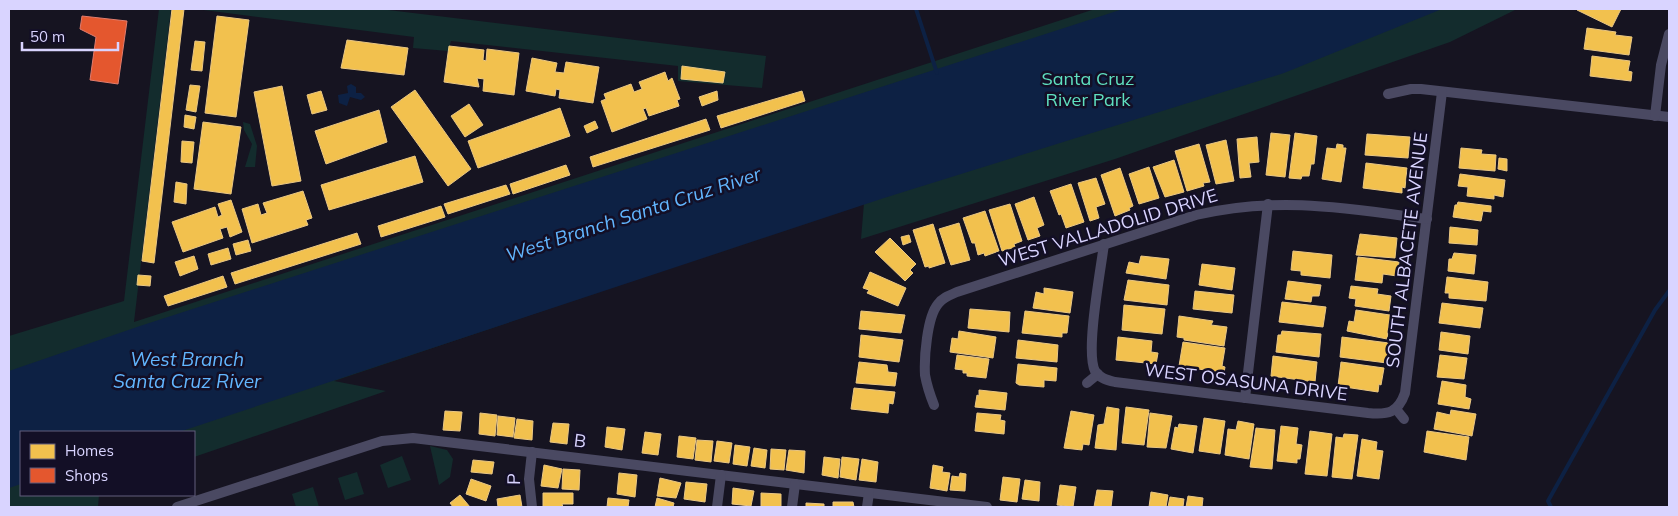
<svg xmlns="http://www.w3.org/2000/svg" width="1678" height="516" viewBox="0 0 1678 516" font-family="Mulish,sans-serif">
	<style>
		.green { fill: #132c2d }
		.water { fill: #0d2144 }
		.homes { fill: #f2c14e; stroke: #eac783 }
		.shops { fill: #e4572e; stroke: #e17c6d }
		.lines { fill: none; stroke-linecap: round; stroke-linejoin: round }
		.stream { stroke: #0d2144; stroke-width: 4 }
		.street { stroke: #4a4962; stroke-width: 10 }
		.labels { text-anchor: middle; stroke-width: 5; stroke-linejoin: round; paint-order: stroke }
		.park-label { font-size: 18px; fill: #5fe0c0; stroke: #130f26 }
		.street-label { font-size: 18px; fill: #d9d4ff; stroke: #130f26 }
		.water-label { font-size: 19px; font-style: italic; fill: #62b6ff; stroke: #130f26 }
	</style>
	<rect width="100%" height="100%" fill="#161421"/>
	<!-- green -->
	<g class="green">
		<path d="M159 9H171L134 322 1095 9H1517L1450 42 1115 159 861 239 864 203 334 381 386 391 194 457V432H21V495H99L98 507H9V336L124 301Z"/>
		<path d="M196 9H380L766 56 762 88 678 81V66L451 41 448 51 413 48 414 37Z"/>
		<path d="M243 122 250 124 257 146 255 167H245L252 144 244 130Z"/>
		<path d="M430 446 447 450 453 459 450 477 439 485Z"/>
		<path d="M402 456 411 480 388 488 380 465Z"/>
		<path d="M357 472 364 494 345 500 338 478Z"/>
		<path d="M313 487 319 507H296L292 494Z"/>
	</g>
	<!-- water -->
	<g class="water">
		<path d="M1123 9H1442L1284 73 884 198 179 432H21V484L9 488V371L140 326Z"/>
		<path d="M351 84 356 87V93H361L365 97 361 100 350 97 347 106 339 103 338 95 348 93 347 86Z"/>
	</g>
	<!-- homes -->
	<g class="homes">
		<path d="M172 9H184L154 263 142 261Z"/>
		<path d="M1577 9H1621L1612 27 1577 10Z"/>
		<path d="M217 16 249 20 236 117 205 113Z"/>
		<path d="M1587 28 1616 32 1615 35 1632 37 1629 55 1584 49Z"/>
		<path d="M347 40 408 48 404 75 341 68Z"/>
		<path d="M195 41 205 42 202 71 191 70Z"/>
		<path d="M449 46 484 50 483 60 486 61 487 49 519 53 514 95 483 91 484 79 477 78 479 87 444 82Z"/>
		<path d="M1592 56 1630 61 1628 71 1632 72 1631 81 1590 76Z"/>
		<path d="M532 58 557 63 555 72 564 73 566 62 599 67 593 103 559 98 560 90 556 89 555 96 526 91Z"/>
		<path d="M682 66 725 72 723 83 681 79Z"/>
		<path d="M665 72 668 81 672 78 680 99 677 100 679 106 649 116 646 108 643 109 647 119 612 132 601 101 606 99 604 94 631 84 634 92 642 89 639 82Z"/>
		<path d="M190 85 200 86 196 112 186 110Z"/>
		<path d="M282 86 301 181 272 186 254 92Z"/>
		<path d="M415 90 471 169 448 186 391 107Z"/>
		<path d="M321 91 327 110 312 114 307 95Z"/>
		<path d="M717 91 718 100 702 106 699 97Z"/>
		<path d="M802 91 805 101 721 128 717 116Z"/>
		<path d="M469 104 483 125 465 137 451 116Z"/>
		<path d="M560 108 570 136 478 168 468 141Z"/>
		<path d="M379 110 387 142 326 164 315 131Z"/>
		<path d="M185 115 196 117 194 129 184 127Z"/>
		<path d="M706 119 710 130 593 167 590 157Z"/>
		<path d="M595 121 598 128 587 133 584 126Z"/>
		<path d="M203 122 241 127 231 194 194 189Z"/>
		<path d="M1271 133 1290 135 1285 177 1266 175Z"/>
		<path d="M1295 133 1317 136 1314 164H1311L1309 176H1302L1301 179 1289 178Z"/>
		<path d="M1367 134 1410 137 1408 158 1365 155Z"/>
		<path d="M1257 137 1259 162 1249 163 1251 177 1240 178 1237 139Z"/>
		<path d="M1226 140 1234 181 1216 184 1206 145Z"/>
		<path d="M182 141 194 142 192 163 181 162Z"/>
		<path d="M1199 144 1210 182 1203 183 1204 186 1187 191 1175 151Z"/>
		<path d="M1337 144 1343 145V148H1346L1341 182 1322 179 1327 148 1336 149Z"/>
		<path d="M1461 148 1482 150 1481 154 1496 155 1495 171 1459 168Z"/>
		<path d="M415 156 423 182 329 210 321 185Z"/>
		<path d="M1499 158 1507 159V171L1498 169Z"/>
		<path d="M1174 160 1184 192 1165 197 1153 167Z"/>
		<path d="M1366 163 1407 168 1405 188 1402 187V193L1363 188Z"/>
		<path d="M566 165 570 175 513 194 510 184Z"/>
		<path d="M1149 167 1159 198 1139 204 1129 174Z"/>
		<path d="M1120 168 1133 206 1129 208 1130 210 1115 216 1101 175Z"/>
		<path d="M1460 174 1505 180 1503 197 1494 195V199L1467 196 1468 187 1458 186Z"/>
		<path d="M1096 178 1105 204 1096 207 1099 218 1090 221 1078 183Z"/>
		<path d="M176 182 187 184 186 204 174 202Z"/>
		<path d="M1071 184 1084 222 1066 228 1061 214 1059 215 1050 191Z"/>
		<path d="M506 185 510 194 448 214 444 204Z"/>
		<path d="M303 191 312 218 306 220 308 225 252 243 242 209 258 204 261 215 267 213 263 203Z"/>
		<path d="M1034 197 1044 225 1037 228 1040 236 1028 240 1015 204Z"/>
		<path d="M231 200 242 232 230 237 227 227 220 229 223 238 183 252 172 222 215 207 218 217 222 215 218 204Z"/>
		<path d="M1458 202 1491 206V212L1483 211 1481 221 1453 217 1455 205H1457Z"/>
		<path d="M1010 204 1022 241 1014 244 1015 247 1002 251 989 210Z"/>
		<path d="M441 206 445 217 381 237 378 226Z"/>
		<path d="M985 211 999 251 985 256 984 253 978 255 975 243H972L963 218Z"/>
		<path d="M959 223 970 260 951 265 939 229Z"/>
		<path d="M933 224 945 263 929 268V266L925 267 913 230Z"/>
		<path d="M1450 227 1478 230 1477 245 1449 243Z"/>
		<path d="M357 233 361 244 235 284 231 273Z"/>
		<path d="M1360 234 1397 238 1395 258 1356 255Z"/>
		<path d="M909 235 911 242 903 245 901 237Z"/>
		<path d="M890 238 916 264 910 270 913 273 905 281 875 252Z"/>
		<path d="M248 240 251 251 236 255 233 244Z"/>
		<path d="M228 248 231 259 211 265 208 254Z"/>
		<path d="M1293 251 1332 255 1330 278 1301 275V271L1291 270Z"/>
		<path d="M1454 253 1476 255 1474 274 1448 271 1449 259H1452Z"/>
		<path d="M194 256 198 269 180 276 175 262Z"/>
		<path d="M1141 256 1169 259 1166 279 1126 273 1129 262 1139 264Z"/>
		<path d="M1358 257 1399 262 1397 276 1383 274 1382 283 1355 280Z"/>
		<path d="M1202 264 1235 268 1232 290 1199 285Z"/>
		<path d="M870 272 906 288 898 306 867 293 869 290 863 288Z"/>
		<path d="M138 275 151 276 150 286 137 285Z"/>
		<path d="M223 276 227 287 168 306 164 296Z"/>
		<path d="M1447 277 1488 282 1486 301 1449 298V293H1445Z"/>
		<path d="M1128 280 1169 285 1167 305 1124 300Z"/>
		<path d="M1288 281 1321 285 1319 296H1312L1311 302 1285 299Z"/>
		<path d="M1351 286 1378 289 1377 294 1391 296 1389 311 1355 306 1356 299 1349 298Z"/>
		<path d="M1044 288 1073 292 1070 313 1033 308 1036 292 1044 294Z"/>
		<path d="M1195 291 1234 295 1232 313 1193 309Z"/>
		<path d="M1282 302 1326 307 1323 327 1279 322Z"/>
		<path d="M1442 303 1483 308 1480 328 1439 323Z"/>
		<path d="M1124 305 1165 309 1162 334 1122 330Z"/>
		<path d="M970 309 1010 312 1009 332 968 328Z"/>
		<path d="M1356 310 1390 315 1387 339 1347 331 1349 321 1354 322Z"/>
		<path d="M861 311 905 315 901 333 859 329Z"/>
		<path d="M1025 311 1069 316 1067 333H1062V337L1022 333Z"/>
		<path d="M1179 316 1213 321 1211 325 1227 327 1224 346 1184 340V338L1177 337Z"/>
		<path d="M959 331 996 337 993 358 950 352 952 338 958 339Z"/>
		<path d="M1282 331 1321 334 1319 357 1276 352 1278 335H1281Z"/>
		<path d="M1441 332 1470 336 1468 354 1439 350Z"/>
		<path d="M861 335 903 340 899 362 859 357Z"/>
		<path d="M1118 337 1152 341 1151 352 1158 353 1156 364 1116 360Z"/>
		<path d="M1342 337 1389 343 1387 363 1340 357Z"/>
		<path d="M1018 340 1058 345 1057 362 1016 358Z"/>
		<path d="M1183 342 1225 348 1222 366 1225 367 1224 373 1179 366Z"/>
		<path d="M957 355 989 359 986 378 967 376V373H963V370L955 369Z"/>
		<path d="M1440 355 1467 358 1464 379 1437 377Z"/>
		<path d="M1273 356 1317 362 1315 382 1271 376Z"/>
		<path d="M859 362 887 365 888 372 897 373 895 386 856 383Z"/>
		<path d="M1341 362 1384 368 1381 385 1379 384 1378 392 1338 386Z"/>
		<path d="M1018 364 1057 368 1056 381 1044 380V387L1019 385 1016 383Z"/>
		<path d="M1442 381 1466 385 1465 397 1471 399 1469 409 1438 404Z"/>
		<path d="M854 388 895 392 893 404 889 403 888 413 851 409Z"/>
		<path d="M979 390 1007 393 1005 410 975 407 977 395 979 396Z"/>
		<path d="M1107 407 1119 409 1116 450 1095 448 1098 425 1104 424Z"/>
		<path d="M1126 407 1149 410 1144 445 1122 443Z"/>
		<path d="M1451 410 1476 414 1472 436 1434 429 1437 412 1450 415Z"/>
		<path d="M445 411 462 412 460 431 443 430Z"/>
		<path d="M1071 411 1094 415 1089 445 1083 444 1082 450 1064 448Z"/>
		<path d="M480 413 497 415 495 436 479 434Z"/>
		<path d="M977 413 1001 415 1000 420 1005 421 1004 434 975 431Z"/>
		<path d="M1150 413 1172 416 1166 448 1147 447Z"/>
		<path d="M498 416 515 418 513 437 497 435Z"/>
		<path d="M1204 418 1225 421 1220 454 1199 451Z"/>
		<path d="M517 419 533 421 532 440 514 438Z"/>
		<path d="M1238 421 1254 424 1249 459 1225 455 1228 429 1236 430Z"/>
		<path d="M553 423 569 424 567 444 550 442Z"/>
		<path d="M1179 424 1197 426 1193 453 1171 449 1175 427 1178 428Z"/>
		<path d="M1281 426 1298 428 1296 444 1302 445 1300 459H1297V463L1277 461Z"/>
		<path d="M607 427 625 429 622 450 605 447Z"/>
		<path d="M1256 428 1275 430 1272 469 1250 467Z"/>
		<path d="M1310 431 1332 434 1327 476 1305 474Z"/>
		<path d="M1427 431 1469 437 1466 460 1424 452Z"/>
		<path d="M645 432 661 434 658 455 642 453Z"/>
		<path d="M1344 434 1358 435 1352 479 1332 477 1336 437 1343 438Z"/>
		<path d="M679 436 696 438 693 459 677 457Z"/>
		<path d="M1362 439 1377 442 1376 450 1383 451 1379 479 1357 476Z"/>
		<path d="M697 440 713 441 711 462 695 460Z"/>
		<path d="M717 441 732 443 729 463 714 461Z"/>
		<path d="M735 445 750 447 747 466 733 464Z"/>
		<path d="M754 448 767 450 765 468 751 466Z"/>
		<path d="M771 449 786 450 784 470 770 469Z"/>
		<path d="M789 450 805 451 804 473 786 470Z"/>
		<path d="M824 457 840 459 838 478 822 475Z"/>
		<path d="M842 457 859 459 856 480 840 477Z"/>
		<path d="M862 459 878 462 876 482 859 480Z"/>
		<path d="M473 460 494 462 492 474 471 472Z"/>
		<path d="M544 465 562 469 558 488 541 486Z"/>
		<path d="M933 465 943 467 942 472 950 473 947 491 930 488Z"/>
		<path d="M563 469 580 470 579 490 562 489Z"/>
		<path d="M619 473 637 475 635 497 617 494Z"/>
		<path d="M960 473 966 474 965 491 950 490 952 476 959 477Z"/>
		<path d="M1003 477 1020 479 1017 502 1000 500Z"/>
		<path d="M660 478 681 483 676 498 657 496Z"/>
		<path d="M471 479 491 486 486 501 466 494Z"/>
		<path d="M1025 480 1040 482 1039 501 1022 499Z"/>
		<path d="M686 482 707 484 705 502 684 499Z"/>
		<path d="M1060 485 1076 487 1073 507 1057 505Z"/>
		<path d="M733 488 754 491 751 506 732 504Z"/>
		<path d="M1097 490 1113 491 1111 507H1094Z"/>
		<path d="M1151 492 1168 495 1166 507H1149Z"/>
		<path d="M543 493H573V504H562L563 507H543Z"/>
		<path d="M761 493 781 494V507H761Z"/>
		<path d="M460 495 470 507H453L450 503Z"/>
		<path d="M520 495 522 507H498L497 499Z"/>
		<path d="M1188 496 1203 498 1202 507H1186Z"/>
		<path d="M1170 497 1184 499 1183 507H1168Z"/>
		<path d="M608 498 629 500 628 507H607Z"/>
		<path d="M657 498 674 503 673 507H655Z"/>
		<path d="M833 502H853L854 507H833Z"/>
		<path d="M806 503 824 504V507H806Z"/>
	</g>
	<!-- shops -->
	<path class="shops" d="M82 16 127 21 118 84 90 80 96 37 80 29Z"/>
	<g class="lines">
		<!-- stream -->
		<g class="stream">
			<path d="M916 9 937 73"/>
			<path d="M1551 507 1548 501 1655 310 1669 291"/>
		</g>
		<!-- street -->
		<g class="street">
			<path d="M1388 94 1411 89H1421L1669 117"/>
			<path d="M1655 116 1661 65 1669 34"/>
			<path d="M1104 244C1101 269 1085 352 1095 371 1099 378 1107 380 1115 382L1368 413C1388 415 1398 413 1405 393L1442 92"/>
			<path d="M1087 383 1098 374"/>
			<path d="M1245 398 1268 204"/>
			<path d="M934 405C930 395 927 386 925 375 924 358 927 317 938 304 942 298 950 295 957 292L1196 215C1278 196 1345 208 1427 219"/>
			<path d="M1396 409 1404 419"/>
			<path d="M177 507 382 441 413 438 987 507"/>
			<path d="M532 507 529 479 532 452"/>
			<path d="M717 507 721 475"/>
			<path d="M792 507 795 484"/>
			<path d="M867 507 869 493"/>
		</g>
	</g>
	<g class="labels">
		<!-- park labels -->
		<g class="park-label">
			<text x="1088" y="85">Santa Cruz<tspan x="1088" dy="21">River Park</tspan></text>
		</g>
		<!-- street labels -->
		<g class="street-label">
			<text transform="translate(1108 228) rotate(-17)" y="6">WEST VALLADOLID DRIVE</text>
			<text transform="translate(1407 250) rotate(-83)" y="6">SOUTH ALBACETE AVENUE</text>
			<text transform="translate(1246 382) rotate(7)" y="6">WEST OSASUNA DRIVE</text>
			<text transform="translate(580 441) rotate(7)" y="6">B</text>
			<text transform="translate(514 479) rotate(-89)" y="6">P</text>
		</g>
		<!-- water labels -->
		<g class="water-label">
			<text transform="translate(633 214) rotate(-18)" y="7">West Branch Santa Cruz River</text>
			<text x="187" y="366">West Branch<tspan x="187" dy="22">Santa Cruz River</tspan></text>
		</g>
	</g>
	<!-- border -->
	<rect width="1678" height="516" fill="none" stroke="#d9d4ff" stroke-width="20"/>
	<!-- legend -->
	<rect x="20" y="431" width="175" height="65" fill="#130f26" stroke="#625e7d"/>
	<rect x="30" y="444" width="25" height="15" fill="#f2c14e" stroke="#625e7d"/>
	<text x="65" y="456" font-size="15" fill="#d9d4ff">Homes</text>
	<rect x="30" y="468" width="25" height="15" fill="#e4572e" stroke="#625e7d"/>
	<text x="65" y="481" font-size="15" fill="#d9d4ff">Shops</text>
	<!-- scale -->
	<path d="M22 42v8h96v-8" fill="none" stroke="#d9d4ff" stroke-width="2.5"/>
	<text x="30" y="42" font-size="15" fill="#d9d4ff" stroke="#130f26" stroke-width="4" paint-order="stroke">50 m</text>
</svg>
